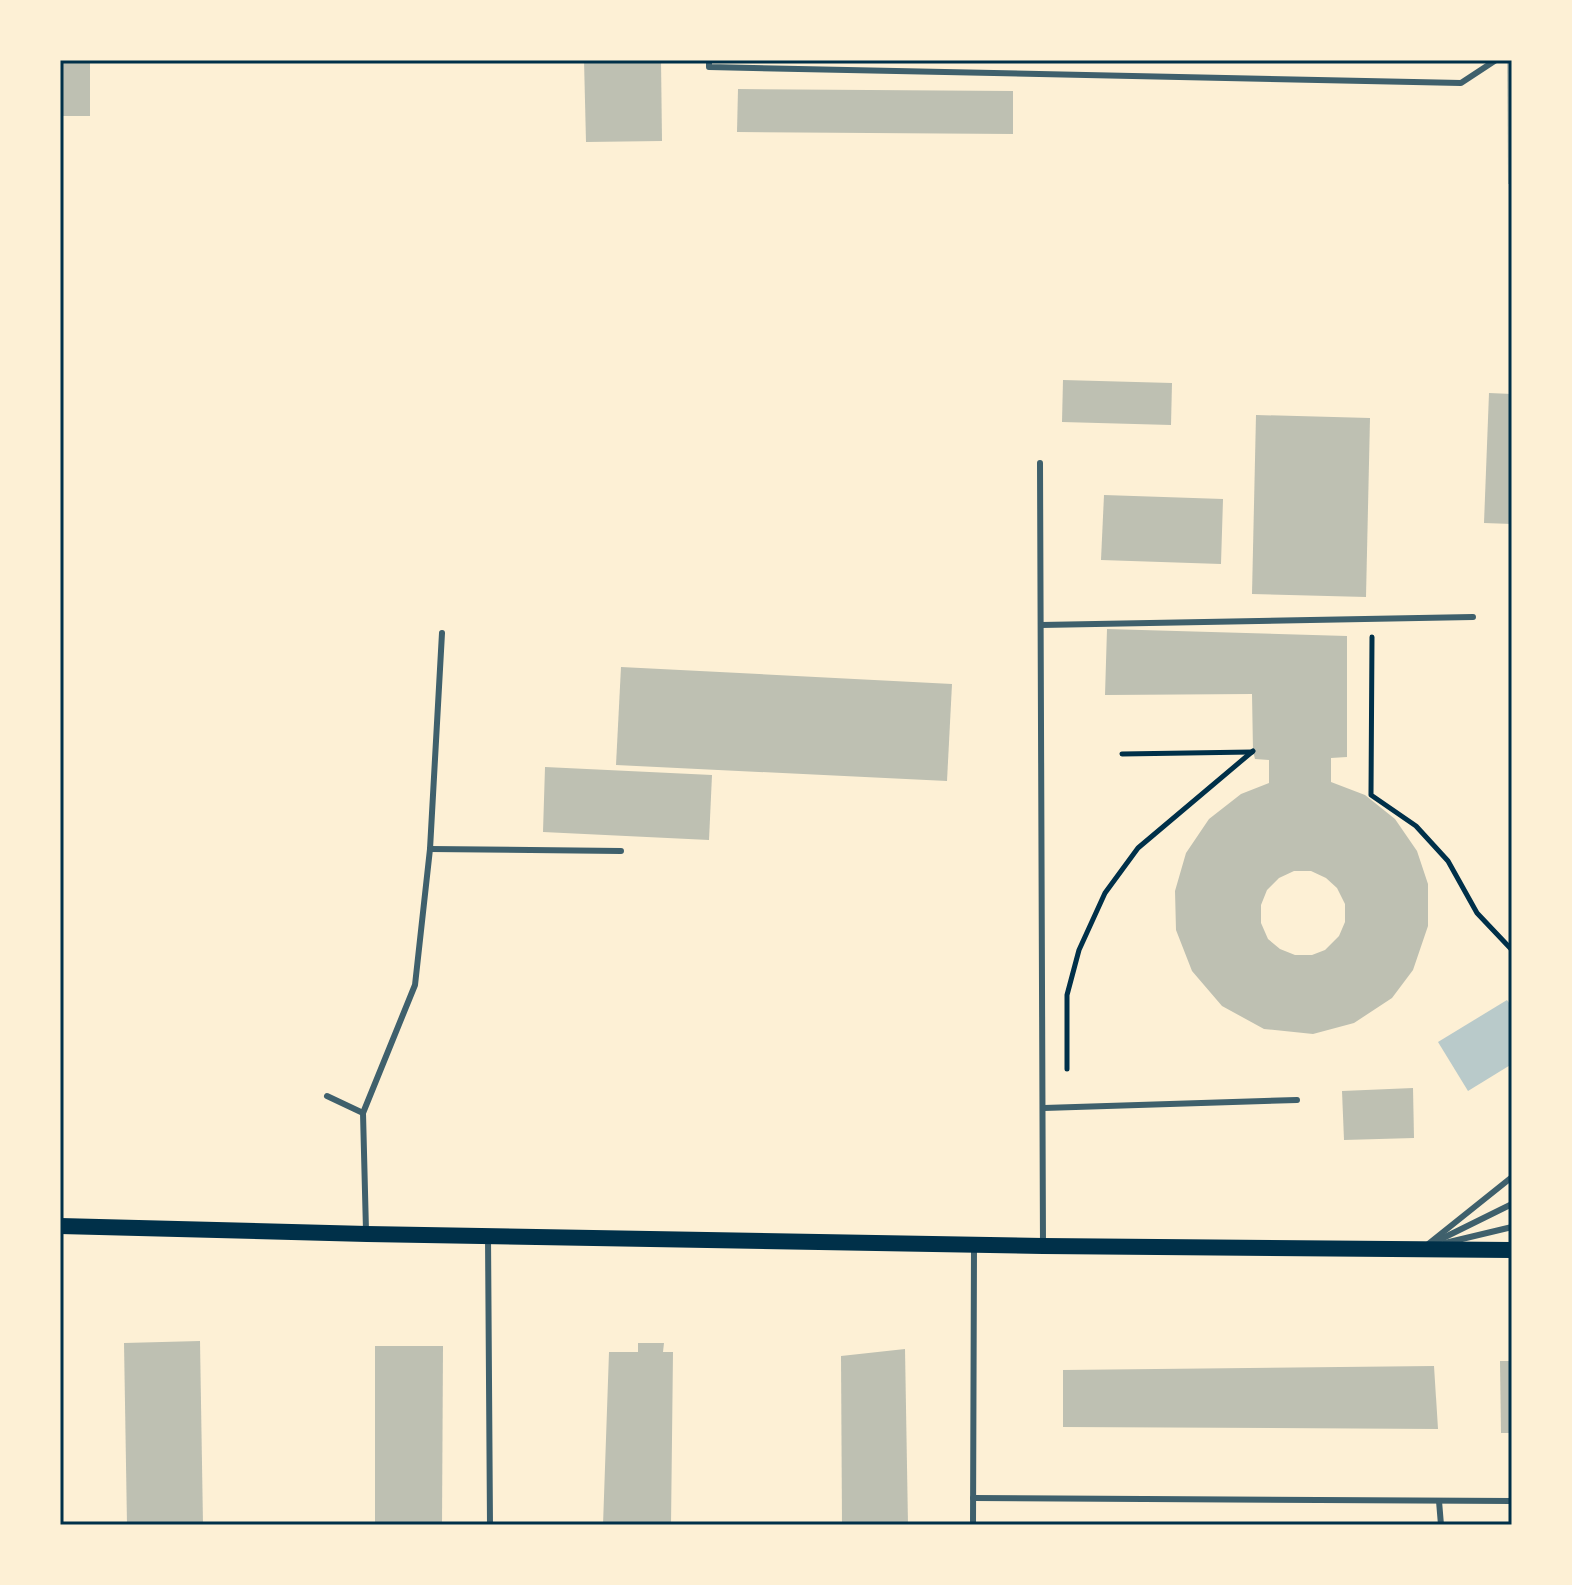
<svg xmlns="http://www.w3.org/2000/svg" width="1572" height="1585" viewBox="0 0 1572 1585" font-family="Raleway,sans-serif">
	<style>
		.green { fill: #b9caca }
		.building { fill: #bec0b2; fill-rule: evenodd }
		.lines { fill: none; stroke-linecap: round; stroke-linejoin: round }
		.path { stroke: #003049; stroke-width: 5 }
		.service { stroke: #3f606c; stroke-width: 6 }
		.secondary { stroke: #003049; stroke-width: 16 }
		.neatline { fill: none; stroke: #003049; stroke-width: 3 }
	</style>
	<rect width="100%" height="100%" fill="#fdf0d5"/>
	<!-- green -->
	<path class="green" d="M1507 1000 1512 1007V1064L1468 1091 1438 1042Z"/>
	<!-- building -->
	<g class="building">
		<rect x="60" y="60" width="30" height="56"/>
		<path d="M584 60H661L662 141 586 142Z"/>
		<path d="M1507 62H1512V184H1508Z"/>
		<path d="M738 89 1013 91V134L737 132Z"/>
		<path d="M1063 380 1172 383 1171 425 1062 422Z"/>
		<path d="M1489 393 1512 394V524L1484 523Z"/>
		<path d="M1256 415 1370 418 1366 597 1252 594Z"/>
		<path d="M1104 495 1223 499 1221 564 1101 560Z"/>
		<path d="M1107 629 1347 636V757L1331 758V782L1365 795 1395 819 1417 851 1428 884V926L1413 970 1392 998 1354 1023 1313 1034 1264 1029 1222 1006 1192 971 1176 930 1175 891 1186 853 1209 819 1241 794 1269 783V760L1255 759 1253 751 1252 694 1105 695ZM1294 871H1311L1326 878 1337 888 1345 904V922L1339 936 1325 950 1312 955H1295L1280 949 1268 939 1261 923V905L1267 890 1279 878Z"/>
		<path d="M621 667 952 684 947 781 616 765Z"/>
		<path d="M545 767 712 775 709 840 543 832Z"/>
		<path d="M1413 1088 1414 1138 1344 1140 1342 1091Z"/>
		<path d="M200 1341 203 1525H127L124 1343Z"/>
		<path d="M638 1343H664L663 1352H673L671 1525H603L609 1352H638Z"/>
		<path d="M375 1346H443L442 1525H375Z"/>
		<path d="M905 1349 908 1525H842L841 1356Z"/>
		<path d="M1500 1361H1512V1433H1501Z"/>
		<path d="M1434 1366 1438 1429 1063 1427V1370Z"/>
	</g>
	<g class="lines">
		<!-- path -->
		<g class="path">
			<path d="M1372 637 1371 795 1416 826 1448 861 1477 913 1512 950"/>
			<path d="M1122 754 1252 752"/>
			<path d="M1067 1069V995L1079 950 1105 893 1138 848 1253 751"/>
		</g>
		<!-- service -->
		<g class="service">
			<path d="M709 60V67L1461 83 1496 60"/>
			<path d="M1040 463 1043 1246"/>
			<path d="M1041 625 1473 617"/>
			<path d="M430 849 621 851"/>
			<path d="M327 1096 363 1113 366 1231"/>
			<path d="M1044 1108 1297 1100"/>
			<path d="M363 1113 415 985 430 849 442 633"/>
			<path d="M488 1236 490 1525"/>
			<path d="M1433 1243 1512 1204"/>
			<path d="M1445 1243 1512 1227"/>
			<path d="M1427 1245 1512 1177"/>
			<path d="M973 1498 1512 1501"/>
			<path d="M1439 1501 1441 1525"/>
			<path d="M973 1525 974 1248"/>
		</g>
		<!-- secondary -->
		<path class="secondary" d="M60 1226 367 1234 1043 1246 1512 1250"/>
	</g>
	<!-- border -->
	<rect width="1572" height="1585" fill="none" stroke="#fdf0d5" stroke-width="124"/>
	<rect x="62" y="62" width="1448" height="1461" class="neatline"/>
</svg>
